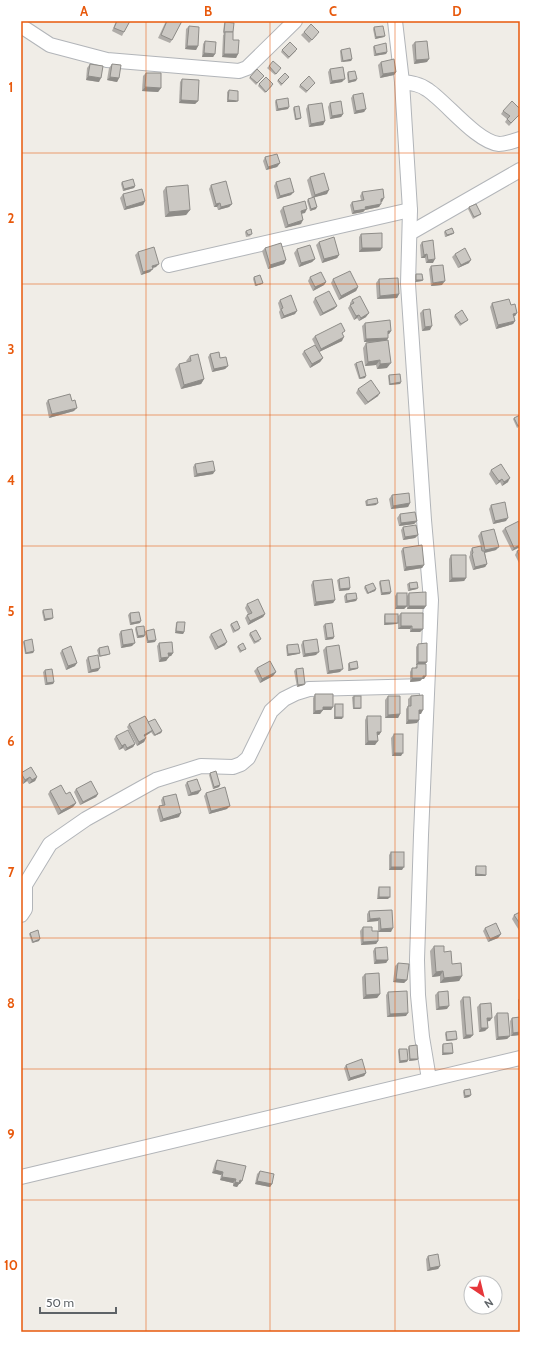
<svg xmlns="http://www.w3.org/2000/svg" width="541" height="1353" viewBox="0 0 541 1353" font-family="Cabin,sans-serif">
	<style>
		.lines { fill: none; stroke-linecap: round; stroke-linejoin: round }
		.minor-casing { stroke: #b2b5b9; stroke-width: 16 }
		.minor { stroke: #fff; stroke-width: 14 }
		.wall { fill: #afaca8 }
		.shaded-wall { fill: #8e8c88 }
		.building { fill: #cbc8c3; stroke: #8e8c88 }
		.grid { fill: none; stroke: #e8590c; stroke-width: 1; stroke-opacity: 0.55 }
		.neatline { fill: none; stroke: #e8590c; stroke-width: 1.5 }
		.grid-label { font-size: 13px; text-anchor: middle; font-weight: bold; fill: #e8590c }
	</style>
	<rect width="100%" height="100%" fill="#f0ede7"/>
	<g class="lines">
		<defs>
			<g id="minor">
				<path d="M395 21 402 82 410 210 408 284 424 520 431 600 421 835 417 960 418 995 422 1037 429 1079"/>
				<path d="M21 26 50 45 107 60 239 71 247 68 295 21"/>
				<path d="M402 82C411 83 420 84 428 90 447 103 477 142 499 144 506 144 513 141 520 139"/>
				<path d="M410 233 520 170"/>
				<path d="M169 265 410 210"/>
				<path d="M21 915 25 909V885L50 844 86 819 156 780 201 766 233 767 241 764 248 758 271 711 284 699 296 693 309 689 427 686"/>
				<path d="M21 1177 520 1058"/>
			</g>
		</defs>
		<!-- minor casing -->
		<use href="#minor" class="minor-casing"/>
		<!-- minor -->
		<use href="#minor" class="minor"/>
	</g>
	<!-- wall -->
	<g class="wall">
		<path d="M116 21H130L124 32 122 36 112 31Z"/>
		<path d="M166 21H182L172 40 170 43 158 38Z"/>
		<path d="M225 22 238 54 236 58 222 57 223 35 224 34 223 33 224 24Z"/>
		<path d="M189 26 198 46 196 50 185 49 186 29Z"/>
		<path d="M374 27 384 37 375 39 373 29Z"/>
		<path d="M304 32 317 35 309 43 301 35Z"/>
		<path d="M205 41 215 54 213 57H202L203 44Z"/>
		<path d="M415 42 427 62 414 64 412 45Z"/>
		<path d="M374 46 387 52 386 54 374 56 373 47Z"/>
		<path d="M282 50 296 51 288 59 281 52Z"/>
		<path d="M341 50 352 59 351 61 341 62 340 51Z"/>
		<path d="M381 62 396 72 394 75 380 78 378 65Z"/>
		<path d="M90 64 99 82 86 80 87 68Z"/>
		<path d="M112 64 119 78 117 82 107 80 109 68Z"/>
		<path d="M269 66 281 68 275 75 267 68Z"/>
		<path d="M330 69 342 82 330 84 328 72Z"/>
		<path d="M348 72 356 81 348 83 347 74Z"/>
		<path d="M146 73 161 88 158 92 142 91 143 76Z"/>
		<path d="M264 76 256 85 249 78 250 77Z"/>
		<path d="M289 77 281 86 277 81 278 80Z"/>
		<path d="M182 79 198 101 195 104 179 103 180 82Z"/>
		<path d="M315 83 306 93 299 87 300 85Z"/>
		<path d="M259 84 272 86 265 93 258 86Z"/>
		<path d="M229 90 236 102H227V92Z"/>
		<path d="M353 95 366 109 364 112 354 114 351 98Z"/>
		<path d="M276 100 288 109 276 111 275 102Z"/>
		<path d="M330 103 343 114 341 117 330 119 328 107Z"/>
		<path d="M308 105 325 121 323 125 309 127 306 109Z"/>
		<path d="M294 107 301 118 300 119 295 120 293 109Z"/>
		<path d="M520 109V114L509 126 505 122 507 119 501 114 503 111Z"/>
		<path d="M265 157 280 163 277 167 266 170 263 161Z"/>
		<path d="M310 177 327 194 314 197 316 209 310 211 307 201 308 199 312 198 307 180Z"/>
		<path d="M122 182 135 186 134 188 123 191 121 184Z"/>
		<path d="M276 182 291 195 277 199 274 186Z"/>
		<path d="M211 185 232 204 229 207 218 210 217 207H214L209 189Z"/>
		<path d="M166 187 190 210 186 215 165 217 163 191Z"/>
		<path d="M362 192 382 202H381L379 207 365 210 363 212 352 214 350 205 352 202 361 200 360 196Z"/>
		<path d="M123 194 145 201 143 205 124 210 120 198Z"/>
		<path d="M283 207 305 213 301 214V224L285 228 280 211Z"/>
		<path d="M469 207 481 214 480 215 473 219 468 209Z"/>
		<path d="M246 231 251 236 246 237 245 232Z"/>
		<path d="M445 231 454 233 453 234 445 237 444 232Z"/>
		<path d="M361 234 380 251 359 252V237Z"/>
		<path d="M319 242 339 255 337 258 322 263 316 245Z"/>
		<path d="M422 242 433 263H426L425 258H421L420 245Z"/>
		<path d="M265 248 286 260 284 264 268 269 262 251Z"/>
		<path d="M297 249 315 259 312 262 299 267 294 253Z"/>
		<path d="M138 252 156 267 152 268 150 272 141 275 135 255Z"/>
		<path d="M455 254 469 263 458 268 452 257Z"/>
		<path d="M431 266 442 285 431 286 429 269Z"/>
		<path d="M416 274 423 280 422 281 415 282V276Z"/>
		<path d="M254 277 263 283 262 284 255 286 253 279Z"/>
		<path d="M310 277 326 282 324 285 313 291 308 281Z"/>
		<path d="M333 279 358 287 356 291 339 300 331 283Z"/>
		<path d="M379 279 399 294 397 298 377 299 376 283Z"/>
		<path d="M315 298 337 306 334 309 320 316 313 302Z"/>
		<path d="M280 300 295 314 281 319 279 312 280 310 278 303Z"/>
		<path d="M352 300 366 317 359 321 357 318 354 320 348 308 350 305V303Z"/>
		<path d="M492 303 511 305 517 313 515 316H514L515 321 513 324 496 329 490 307Z"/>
		<path d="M423 310 430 330 422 331 420 313Z"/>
		<path d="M455 315 467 321 460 326 454 317Z"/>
		<path d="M365 323 391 331 389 334H388V338L387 340V368L377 369 376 365 365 366 363 348 366 343 372 342H364L362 326Z"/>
		<path d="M342 334V341L319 352 323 358 320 362 310 368 302 354 304 351 316 347 312 339 315 336Z"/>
		<path d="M210 354 220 358 228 366 225 369 212 372 208 357Z"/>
		<path d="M190 356 204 379 201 384 181 389 175 369 179 364 187 362 186 361Z"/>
		<path d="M356 363 365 378 359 379 354 364Z"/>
		<path d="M389 375 401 382 400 384 389 385 388 376Z"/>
		<path d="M358 389 378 396 365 405 356 393Z"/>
		<path d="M48 400 74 411 49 418 46 403Z"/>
		<path d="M514 418 520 426 517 428 513 419Z"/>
		<path d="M195 464 213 474 194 477 193 467Z"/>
		<path d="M491 470 508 482 502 486 500 482 496 485 489 474Z"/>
		<path d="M392 495 410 503 408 507 391 509 389 499Z"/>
		<path d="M367 500 376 505 366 506 365 501Z"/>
		<path d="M491 505 506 521 493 524 489 509Z"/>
		<path d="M400 514 417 521 414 524 399 526 397 518Z"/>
		<path d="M520 522V547L512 551 502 531 505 528Z"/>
		<path d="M403 527 418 535 415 538 403 540 401 530Z"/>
		<path d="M481 532 496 550 485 553 487 564 485 567 473 570 469 557 470 555V552L472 548 481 546 478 536Z"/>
		<path d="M403 548 424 565 422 568 404 571 401 551Z"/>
		<path d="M520 550V565L515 555 517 551Z"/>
		<path d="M451 555 466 578 464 581 449 582V559Z"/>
		<path d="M339 579 350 588 349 590 339 591 337 580Z"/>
		<path d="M313 581 335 600 333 603 314 606 311 585Z"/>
		<path d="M380 581 390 594 381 595 379 583Z"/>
		<path d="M409 583 417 589 408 591 407 584Z"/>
		<path d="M365 586 376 589 375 591 367 594 364 588Z"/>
		<path d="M397 593 407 596 409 593 424 609H407V606L404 609H395V596Z"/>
		<path d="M346 594 357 599 356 601 345 603 344 596Z"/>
		<path d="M247 604 265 614 263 617 248 625 245 618 247 615 248 614 245 608Z"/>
		<path d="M43 610 52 619 44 621 42 612Z"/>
		<path d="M130 613 140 623 130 625 128 615Z"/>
		<path d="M401 613 423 629 420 632H410V629H398V616Z"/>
		<path d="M385 614 398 623 396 624 384 625V616Z"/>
		<path d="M177 622 184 632 183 634 175 633 176 623Z"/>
		<path d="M231 624 240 628 239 630 233 633 230 625Z"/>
		<path d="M325 624 334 637 333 639 325 640 323 626Z"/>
		<path d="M136 627 144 637 137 638 135 629Z"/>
		<path d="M121 631 132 646 121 648 119 634Z"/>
		<path d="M146 631 155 642 147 643 145 632Z"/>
		<path d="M250 633 260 641 254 644 249 635Z"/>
		<path d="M211 634 225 645 215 650 209 637Z"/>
		<path d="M24 641 34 651 33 653 25 654 23 642Z"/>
		<path d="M303 641 316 655 303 657 301 645Z"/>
		<path d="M159 643 173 653 171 656H169L166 661 159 662 157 646Z"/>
		<path d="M418 644 427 662 425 664 424 679H422L420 681 410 682V672L412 668H415L417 665H416V647Z"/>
		<path d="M287 645 300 653 298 654 287 656 286 647Z"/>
		<path d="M238 646 246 649 244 650 240 653 237 647Z"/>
		<path d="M326 647 340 672 327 674 323 650Z"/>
		<path d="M99 648 108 655 99 657 97 650Z"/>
		<path d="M62 650 75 666 66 670 60 653Z"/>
		<path d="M88 657 98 671 88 673 86 660Z"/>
		<path d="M349 663 358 668 357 669 348 671V664Z"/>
		<path d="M257 668 276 672 273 676 260 683 254 671Z"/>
		<path d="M296 669 304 685 297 687 294 671Z"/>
		<path d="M45 670 54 682 53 684 45 685 43 672Z"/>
		<path d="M315 694 333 707 331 710H323L320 714H313V698Z"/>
		<path d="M354 696 360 709H353L352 697Z"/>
		<path d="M388 696 400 714 398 718H385V700Z"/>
		<path d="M411 696 421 714H419L417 723 406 724V709L408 706V699Z"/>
		<path d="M335 704 342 719H334V706Z"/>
		<path d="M367 716 381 732 379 735H378L375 745H365V720Z"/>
		<path d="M148 722 162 731 161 733 154 736 151 732 150 733 145 736 146 738 144 742 137 746 127 727 129 724Z"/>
		<path d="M394 734 401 756H392L391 738Z"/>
		<path d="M116 736 135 744 133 747 125 751 123 748 119 750 114 739Z"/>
		<path d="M21 773 37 777 35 781 29 784 27 781 23 784 21 781Z"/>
		<path d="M210 773 220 785 219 787 213 789 209 775Z"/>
		<path d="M187 782 198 794 188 796 185 785Z"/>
		<path d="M76 789 98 794 96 797 80 805 74 792Z"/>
		<path d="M50 791 66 794 76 803 73 807 58 815 48 794Z"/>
		<path d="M206 793 227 809 209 814 204 796Z"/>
		<path d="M163 797 179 817 160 822 157 810 159 806 162 805 161 800Z"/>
		<path d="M391 852 402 870H389V855Z"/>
		<path d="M476 866 486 875 485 876H475V868Z"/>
		<path d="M379 887 388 899H377L378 889Z"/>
		<path d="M392 910 391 932H378V921L367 922V914L369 911Z"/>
		<path d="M520 912V932L512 919 514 915Z"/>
		<path d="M363 927 372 931 378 941 376 944 361 945 360 931Z"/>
		<path d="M485 928 501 934 498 938 488 942 483 931Z"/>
		<path d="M30 933 39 941 32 943 29 934Z"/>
		<path d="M434 946 444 952 452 964 462 976 459 981 440 983V976L432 977 430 951Z"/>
		<path d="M375 948 388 960 386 963 374 964 373 951Z"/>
		<path d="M398 963 407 980 404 983 393 982 395 966Z"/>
		<path d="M365 974 380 994 377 998 363 999 362 977Z"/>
		<path d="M388 992 406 1016 387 1017 386 995Z"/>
		<path d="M438 992 447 1009 436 1010 435 995Z"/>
		<path d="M463 997 473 1035 470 1038 463 1039 460 1001Z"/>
		<path d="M519 999H520V1010H518V1000Z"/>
		<path d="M480 1004 490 1021H487L485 1031 479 1032 477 1007Z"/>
		<path d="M497 1013 510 1036 507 1039 496 1040 494 1017Z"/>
		<path d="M520 1017V1035L511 1036 510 1021 512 1018Z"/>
		<path d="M446 1032 457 1039 456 1040 446 1041 445 1034Z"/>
		<path d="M443 1044 453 1053 452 1054 442 1055V1046Z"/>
		<path d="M409 1046 418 1059 417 1060 409 1061 408 1048Z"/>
		<path d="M399 1049 408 1060 407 1062 399 1063 398 1051Z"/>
		<path d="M346 1065 366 1073 364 1076 348 1081 344 1068Z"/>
		<path d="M464 1090 471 1095 469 1097 464 1098 463 1092Z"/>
		<path d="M217 1160 240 1184H239L237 1187 233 1186V1183L220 1180 221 1175 212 1173 215 1163Z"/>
		<path d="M260 1171 272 1184 270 1187 255 1184 257 1174Z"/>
		<path d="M428 1256 440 1266 438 1269 427 1271 426 1259Z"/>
	</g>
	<!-- shaded-wall -->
	<g class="shaded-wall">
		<path d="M385 36 384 37 375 39 376 37Z"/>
		<path d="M187 46H198L196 50 185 49Z"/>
		<path d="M387 52 386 54 374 56 376 54Z"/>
		<path d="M204 53 215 54 213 57H202Z"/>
		<path d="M224 54H238L236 58 222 57Z"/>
		<path d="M352 59 351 61 341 62 343 61Z"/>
		<path d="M429 59 427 62 414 64 416 60Z"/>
		<path d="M396 72 394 75 380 78 383 74Z"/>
		<path d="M88 76 101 78 99 82 86 80Z"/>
		<path d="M110 77 119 78 117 82 107 80Z"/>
		<path d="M345 79 342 82 330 84 332 81Z"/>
		<path d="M357 79 356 81 348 83 349 81Z"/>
		<path d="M145 87 161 88 158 92 142 91Z"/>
		<path d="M181 100 198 101 195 104 179 103Z"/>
		<path d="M228 100 238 101 236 102H227Z"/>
		<path d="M289 107 288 109 276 111 278 109Z"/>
		<path d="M366 109 364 112 354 114 356 111Z"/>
		<path d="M343 114 341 117 330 119 332 116Z"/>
		<path d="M301 118 300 119 295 120 296 119Z"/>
		<path d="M325 121 323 125 309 127 311 124Z"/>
		<path d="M280 163 277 167 266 170 268 167Z"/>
		<path d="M135 186 134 188 123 191 124 189Z"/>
		<path d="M329 190 327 194 312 198 315 195Z"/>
		<path d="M294 192 291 195 277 199 280 196Z"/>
		<path d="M384 198 382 202H378L381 199Z"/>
		<path d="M145 201 143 205 124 210 126 207Z"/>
		<path d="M220 203 217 207H214L216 204Z"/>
		<path d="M232 204 229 207 218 210 221 207Z"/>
		<path d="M381 204 379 207 365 210 363 212 352 214 354 211 365 207Z"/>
		<path d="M317 207 316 209 310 211 311 209Z"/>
		<path d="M307 209 305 213 298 214 301 211Z"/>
		<path d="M190 210 186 215 165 217 169 212Z"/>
		<path d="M303 220 301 224 285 228 288 225Z"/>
		<path d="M454 233 453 234 445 237 447 235Z"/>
		<path d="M362 248H382L380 251 359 252Z"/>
		<path d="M427 254 425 258H421L424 255Z"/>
		<path d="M339 255 337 258 322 263 324 259Z"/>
		<path d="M315 259 312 262 299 267 301 263Z"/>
		<path d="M435 259 433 263H426L428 260Z"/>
		<path d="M286 260 284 264 268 269 270 265Z"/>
		<path d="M471 260 469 263 458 268 461 265Z"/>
		<path d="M159 264 156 267 149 269 152 266Z"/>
		<path d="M153 269 150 272 141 275 143 272Z"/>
		<path d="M416 280H423L422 281 415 282Z"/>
		<path d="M445 281 442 285 431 286 433 283Z"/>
		<path d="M326 282 324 285 313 291 315 287Z"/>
		<path d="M263 283 262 284 255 286 256 285Z"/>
		<path d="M358 287 356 291 339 300 341 296Z"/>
		<path d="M399 294 397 298 377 299 380 296Z"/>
		<path d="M337 306 334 309 320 316 323 313Z"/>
		<path d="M297 311 295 314 281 319 284 316Z"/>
		<path d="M369 313 366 317 359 321 361 318Z"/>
		<path d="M517 313 515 316 511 317 513 314Z"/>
		<path d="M359 315 357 318 354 320 356 316Z"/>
		<path d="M515 321 513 324 496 329 498 325Z"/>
		<path d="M432 326 430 330 422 331 425 327Z"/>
		<path d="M388 331H391L389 334H385Z"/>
		<path d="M344 337 342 341 319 352 321 349Z"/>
		<path d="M388 338 386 341 364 342 366 339Z"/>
		<path d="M323 358 320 362 310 368 312 364Z"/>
		<path d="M380 360 376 365 365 366 368 362Z"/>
		<path d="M391 363 387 368 377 369 380 364Z"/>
		<path d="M228 366 225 369 212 372 214 369Z"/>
		<path d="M366 376 365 378 359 379 360 378Z"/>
		<path d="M204 379 201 384 181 389 184 385Z"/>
		<path d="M401 382 400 384 389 385 390 384Z"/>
		<path d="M380 393 378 396 365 405 368 402Z"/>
		<path d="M77 408 74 411 49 418 52 414Z"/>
		<path d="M215 471 213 474 194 477 197 474Z"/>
		<path d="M510 478 508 482 502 486 504 482Z"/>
		<path d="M502 479 500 482 496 485 499 481Z"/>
		<path d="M378 503 376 505 366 506 367 505Z"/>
		<path d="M410 503 408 507 391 509 393 506Z"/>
		<path d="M508 518 506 521 493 524 495 521Z"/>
		<path d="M417 521 414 524 399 526 401 523Z"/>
		<path d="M418 535 415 538 403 540 405 537Z"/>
		<path d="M520 545V547L512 551 514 548Z"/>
		<path d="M499 547 496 550 483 553 485 550Z"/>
		<path d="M487 564 485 567 473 570 475 567Z"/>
		<path d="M424 565 422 568 404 571 406 567Z"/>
		<path d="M452 578H466L464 581 449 582Z"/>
		<path d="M350 588 349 590 339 591 340 589Z"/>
		<path d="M418 588 417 589 408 591 410 589Z"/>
		<path d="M376 589 375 591 367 594 368 593Z"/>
		<path d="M391 592 390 594 381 595 382 593Z"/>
		<path d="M357 599 356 601 345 603 347 601Z"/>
		<path d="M335 600 333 603 314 606 316 602Z"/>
		<path d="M397 606H407L404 609H395Z"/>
		<path d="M409 606H426L424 609H407Z"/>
		<path d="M265 614 263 617 248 625 250 621Z"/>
		<path d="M53 618 52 619 44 621 45 619Z"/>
		<path d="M141 621 140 623 130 625 131 623Z"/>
		<path d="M385 623H398L396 624 384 625Z"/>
		<path d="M401 626H412L410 629H398Z"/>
		<path d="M412 629H423L420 632H410Z"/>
		<path d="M176 631 184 632 183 634 175 633Z"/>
		<path d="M145 635 144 637 137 638 138 636Z"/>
		<path d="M334 637 333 639 325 640 327 638Z"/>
		<path d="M156 640 155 642 147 643 148 641Z"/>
		<path d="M227 642 225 645 215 650 218 647Z"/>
		<path d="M135 643 132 646 121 648 123 645Z"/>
		<path d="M34 651 33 653 25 654 26 653Z"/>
		<path d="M319 652 316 655 303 657 305 654Z"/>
		<path d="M168 653H173L171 656 166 657Z"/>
		<path d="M300 653 298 654 287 656 288 654Z"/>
		<path d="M169 657 166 661 159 662 161 658Z"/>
		<path d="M418 662H427L424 665H416Z"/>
		<path d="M77 663 75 666 66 670 68 666Z"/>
		<path d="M100 668 98 671 88 673 91 670Z"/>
		<path d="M358 668 357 669 348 671 350 669Z"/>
		<path d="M343 669 340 672 327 674 329 671Z"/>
		<path d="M276 672 273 676 260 683 262 679Z"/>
		<path d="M423 676H426L424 679H422L420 681 410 682 412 678Z"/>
		<path d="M54 682 53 684 45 685 47 683Z"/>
		<path d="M305 684 304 685 297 687 298 685Z"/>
		<path d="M323 707H333L331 710H320Z"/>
		<path d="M354 708H361L360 709H353Z"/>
		<path d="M323 710 320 714H313L315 711Z"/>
		<path d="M419 710H423L421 714H417Z"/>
		<path d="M400 714 398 718H385L388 715Z"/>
		<path d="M335 717H343L342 719H334Z"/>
		<path d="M408 720H419L417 723 406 724Z"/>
		<path d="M153 730 150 733 142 738 144 735Z"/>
		<path d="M162 731 161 733 154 736 155 735Z"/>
		<path d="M377 732H381L379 735H375Z"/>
		<path d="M146 738 144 742 137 746 139 742Z"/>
		<path d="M368 741H378L375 745H365Z"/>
		<path d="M125 744 123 748 119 750 122 746Z"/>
		<path d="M135 744 133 747 125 751 127 748Z"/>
		<path d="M394 753H403L401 756H392Z"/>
		<path d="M30 777 27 781 23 784 25 780Z"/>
		<path d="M37 777 35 781 29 784 32 780Z"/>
		<path d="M220 785 219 787 213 789 214 787Z"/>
		<path d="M201 790 198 794 188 796 191 793Z"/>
		<path d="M98 794 96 797 80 805 83 802Z"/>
		<path d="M76 803 73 807 58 815 61 811Z"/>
		<path d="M230 806 227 809 209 814 211 811Z"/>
		<path d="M181 813 179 817 160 822 163 819Z"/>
		<path d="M391 867H404L402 870H389Z"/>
		<path d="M476 874 486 875 485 876H475Z"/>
		<path d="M379 897H390L388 899H377Z"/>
		<path d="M380 918 378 921 367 922 370 919Z"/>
		<path d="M393 928 391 932H378L381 929Z"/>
		<path d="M501 934 498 938 488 942 490 939Z"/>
		<path d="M40 939 39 941 32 943 33 942Z"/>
		<path d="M378 941 376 944 361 945 363 942Z"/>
		<path d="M376 960H388L386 963 374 964Z"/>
		<path d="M443 971 440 976 432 977 436 972Z"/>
		<path d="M462 976 459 981 440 983 444 978Z"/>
		<path d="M396 979 407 980 404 983 393 982Z"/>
		<path d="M380 994 377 998 363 999 366 995Z"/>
		<path d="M449 1006 447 1009 436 1010 439 1007Z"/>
		<path d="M408 1013 406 1016 387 1017 390 1014Z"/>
		<path d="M487 1018H492L490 1021 484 1022Z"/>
		<path d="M481 1028H488L485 1031 479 1032Z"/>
		<path d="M520 1032V1035L511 1036 513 1033Z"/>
		<path d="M466 1035H473L470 1038 463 1039Z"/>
		<path d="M510 1036 507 1039 496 1040 498 1037Z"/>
		<path d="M457 1039 456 1040 446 1041 447 1040Z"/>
		<path d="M443 1053H453L452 1054 442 1055Z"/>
		<path d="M410 1059H418L417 1060 409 1061Z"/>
		<path d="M408 1060 407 1062 399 1063 400 1061Z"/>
		<path d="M366 1073 364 1076 348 1081 350 1078Z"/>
		<path d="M471 1095 469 1097 464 1098 465 1096Z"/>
		<path d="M215 1170 223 1172 221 1175 212 1173Z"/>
		<path d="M222 1177 236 1179 233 1183 220 1180Z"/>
		<path d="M240 1180 242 1181 240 1184H239L237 1187 233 1186 235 1182Z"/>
		<path d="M257 1181 272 1184 270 1187 255 1184Z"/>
		<path d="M440 1266 438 1269 427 1271 430 1268Z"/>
	</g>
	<!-- building -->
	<g class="building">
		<path d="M117 21H130L124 32 114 28Z"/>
		<path d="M167 21H182L172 40 161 35Z"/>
		<path d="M225 22 234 23 233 32H224Z"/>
		<path d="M311 24 319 32 312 40 304 32Z"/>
		<path d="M189 26 199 27 198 46H187Z"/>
		<path d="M383 26 385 36 376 37 374 27Z"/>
		<path d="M225 32H233V40H239L238 54H224Z"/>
		<path d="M205 41 216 42 215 54 204 53Z"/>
		<path d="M427 41 429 59 416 60 415 42Z"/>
		<path d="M290 42 297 49 289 57 282 50Z"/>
		<path d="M386 43 387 52 376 54 374 46Z"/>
		<path d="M350 48 352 59 343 61 341 50Z"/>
		<path d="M394 59 396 72 383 74 381 62Z"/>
		<path d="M273 61 281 68 276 74 269 66Z"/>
		<path d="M90 64 103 66 101 78 88 76Z"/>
		<path d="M112 64 121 65 119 78 110 77Z"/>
		<path d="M343 67 345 79 332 81 330 69Z"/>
		<path d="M257 69 264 76 257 83 250 77Z"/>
		<path d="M355 71 357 79 349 81 348 72Z"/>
		<path d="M146 73H161V88L145 87Z"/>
		<path d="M285 73 289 77 282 84 278 80Z"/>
		<path d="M309 76 315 83 307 91 300 85Z"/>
		<path d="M266 77 273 84 266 92 259 84Z"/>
		<path d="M182 79 199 80 198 101 181 100Z"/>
		<path d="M229 90 238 91V101L228 100Z"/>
		<path d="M363 93 366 109 356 111 353 95Z"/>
		<path d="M288 98 289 107 278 109 276 100Z"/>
		<path d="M341 101 343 114 332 116 330 103Z"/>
		<path d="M512 101 520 109V114L511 123 507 119 510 116 503 111Z"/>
		<path d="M322 103 325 121 311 124 308 105Z"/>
		<path d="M299 106 301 118 296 119 294 107Z"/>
		<path d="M277 154 280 163 268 167 265 157Z"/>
		<path d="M324 173 329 190 315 195 310 177Z"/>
		<path d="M290 178 294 192 280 196 276 182Z"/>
		<path d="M133 179 135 186 124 189 122 182Z"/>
		<path d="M226 181 232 204 221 207 220 203 216 204 211 185Z"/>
		<path d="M188 185 190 210 169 212 166 187Z"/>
		<path d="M142 189 145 201 126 207 123 194Z"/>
		<path d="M383 189 384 198 381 199V204L365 207 366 209 354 211 352 202 364 200 362 192Z"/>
		<path d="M314 197 317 207 311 209 308 199Z"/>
		<path d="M305 201 307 209 301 211 303 220 288 225 283 207Z"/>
		<path d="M476 204 481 214 474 217 469 207Z"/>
		<path d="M452 228 454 233 447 235 445 231Z"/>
		<path d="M251 229 252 234 248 235 246 231Z"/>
		<path d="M382 233V248H362L361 234Z"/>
		<path d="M334 237 339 255 324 259 319 242Z"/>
		<path d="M433 240 435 259 428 260 427 254 424 255 422 242Z"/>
		<path d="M281 243 286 260 270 265 265 248Z"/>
		<path d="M310 245 315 259 301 263 297 249Z"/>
		<path d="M154 247 159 264 152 266 153 269 143 272 138 252Z"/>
		<path d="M465 248 471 260 461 265 455 254Z"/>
		<path d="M443 265 445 281 433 283 431 266Z"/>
		<path d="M350 271 358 287 341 296 333 279Z"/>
		<path d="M321 272 326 282 315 287 310 277Z"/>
		<path d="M416 274H422L423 280H416Z"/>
		<path d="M260 275 263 283 256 285 254 277Z"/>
		<path d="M398 278 399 294 380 296 379 279Z"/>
		<path d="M329 291 337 306 323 313 315 298Z"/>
		<path d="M291 295 297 311 284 316 281 309 283 308 280 300Z"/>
		<path d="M360 296 369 313 361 318 359 315 356 316 350 305 354 303 352 300Z"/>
		<path d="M509 299 511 305 515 304 517 313 513 314 515 321 498 325 492 303Z"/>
		<path d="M430 309 432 326 425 327 423 310Z"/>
		<path d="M462 310 468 320 461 324 455 315Z"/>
		<path d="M390 320 391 331H388V338L366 339 365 323Z"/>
		<path d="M341 323 345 331 342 333 344 337 321 349 315 336Z"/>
		<path d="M388 340 391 363 380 364V360L368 362 366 343Z"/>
		<path d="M315 345 323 358 312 364 304 351Z"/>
		<path d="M219 352 220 358 226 357 228 366 214 369 210 354Z"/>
		<path d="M198 354 204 379 184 385 179 364 191 361 190 356Z"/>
		<path d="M362 361 366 376 360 378 356 363Z"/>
		<path d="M400 374 401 382 390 384 389 375Z"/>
		<path d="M371 380 380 393 368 402 358 389Z"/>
		<path d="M70 394 72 401 75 400 77 408 52 414 48 400Z"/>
		<path d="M520 415V425L518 426 514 418Z"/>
		<path d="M213 461 215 471 197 474 195 464Z"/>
		<path d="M501 464 510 478 504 482 502 479 499 481 491 470Z"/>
		<path d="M409 493 410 503 393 506 392 495Z"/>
		<path d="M377 498 378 503 367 505V500Z"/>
		<path d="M505 502 508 518 495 521 491 505Z"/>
		<path d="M415 512 417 521 401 523 400 514Z"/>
		<path d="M519 521 520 545 514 548 505 528Z"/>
		<path d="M416 525 418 535 405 537 403 527Z"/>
		<path d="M494 529 499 547 485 550 481 532Z"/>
		<path d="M422 545 424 565 406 567 403 548Z"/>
		<path d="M481 546 482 551H484L487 564 475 567 472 554 473 553 472 548Z"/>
		<path d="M520 550V557L517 551Z"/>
		<path d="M451 555H466V578H452Z"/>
		<path d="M349 577 350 588 340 589 339 579Z"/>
		<path d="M332 579 335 600 316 602 313 581Z"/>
		<path d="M389 580 391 592 382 593 380 581Z"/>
		<path d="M417 582 418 588 410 589 409 583Z"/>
		<path d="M373 583 376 589 368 593 365 586Z"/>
		<path d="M426 592V606H409V593Z"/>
		<path d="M356 593 357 599 347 601 346 594Z"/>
		<rect x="397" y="593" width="10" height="13"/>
		<path d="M258 599 265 614 250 621 247 615 252 613 247 604Z"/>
		<path d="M52 609 53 618 45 619 43 610Z"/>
		<path d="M139 612 141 621 131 623 130 613Z"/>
		<path d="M401 613H423V629H412V626H401Z"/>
		<rect x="385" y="614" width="13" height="9"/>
		<path d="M237 621 240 628 235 631 231 624Z"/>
		<path d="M177 622H185L184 632 176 631Z"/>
		<path d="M332 623 334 637 327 638 325 624Z"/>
		<path d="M144 626 145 635 138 636 136 627Z"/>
		<path d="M132 629 135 643 123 645 121 631Z"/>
		<path d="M154 629 156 640 148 641 146 631Z"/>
		<path d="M221 629 227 642 218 647 211 634Z"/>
		<path d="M256 630 261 639 255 642 250 633Z"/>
		<path d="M32 639 34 651 26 653 24 641Z"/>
		<path d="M317 639 319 652 305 654 303 641Z"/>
		<path d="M172 642 173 653H168L169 657 161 658 159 643Z"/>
		<path d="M243 643 246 649 241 651 238 646Z"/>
		<path d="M427 643V662H418V644Z"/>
		<path d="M298 644 300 653 288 654 287 645Z"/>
		<path d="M339 645 343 669 329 671 326 647Z"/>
		<path d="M71 646 77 663 68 666 62 650Z"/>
		<path d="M108 646 110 654 100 656 99 648Z"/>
		<path d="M98 655 100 668 91 670 88 657Z"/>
		<path d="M270 661 276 672 262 679 257 668Z"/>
		<path d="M357 661 358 668 350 669 349 663Z"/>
		<path d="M417 664H426V676H423V678H412V668H417Z"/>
		<path d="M303 668 305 684 298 685 296 669Z"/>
		<path d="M52 669 54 682 47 683 45 670Z"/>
		<path d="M315 694H333V707H323V710L315 711Z"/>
		<path d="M423 695V710H419V720H408V706H411V696Z"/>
		<rect x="354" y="696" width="7" height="12"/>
		<path d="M388 696H400V714L388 715Z"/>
		<rect x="335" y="704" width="8" height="13"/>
		<path d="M145 716 153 730 144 735 146 738 139 742 129 724Z"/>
		<path d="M367 716H381V732H377L378 741H368Z"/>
		<path d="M155 719 162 731 155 735 148 722Z"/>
		<path d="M128 730 135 744 127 748 125 744 122 746 116 736Z"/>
		<rect x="394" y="734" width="9" height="19"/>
		<path d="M31 767 37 777 32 780 30 777 25 780 21 773Z"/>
		<path d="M216 771 220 785 214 787 210 773Z"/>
		<path d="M197 779 201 790 191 793 187 782Z"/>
		<path d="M91 781 98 794 83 802 76 789Z"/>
		<path d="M61 785 66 794 70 792 76 803 61 811 50 791Z"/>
		<path d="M225 787 230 806 211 811 206 793Z"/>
		<path d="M176 794 181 813 163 819 159 806 165 805 163 797Z"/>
		<rect x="391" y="852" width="13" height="15"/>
		<path d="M476 866H486V875L476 874Z"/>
		<rect x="379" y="887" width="11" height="10"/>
		<path d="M392 910 393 928 381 929 380 918 370 919 369 911Z"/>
		<path d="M520 912V924L514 915Z"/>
		<path d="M496 923 501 934 490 939 485 928Z"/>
		<path d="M363 927H372V931H378V941L363 942Z"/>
		<path d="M38 930 40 939 33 942 30 933Z"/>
		<path d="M434 946H444V952L451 951 452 964 461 963 462 976 444 978 443 971 436 972Z"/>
		<path d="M387 947 388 960H376L375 948Z"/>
		<path d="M398 963 409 964 407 980 396 979Z"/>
		<path d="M379 973 380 994 366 995 365 974Z"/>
		<path d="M407 991 408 1013 390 1014 388 992Z"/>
		<path d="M448 991 449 1006 439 1007 438 992Z"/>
		<path d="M463 997H470L473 1035H466Z"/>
		<path d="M519 999H520V1008Z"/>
		<path d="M491 1003 492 1018H487L488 1028H481L480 1004Z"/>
		<path d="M497 1013H508L510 1036 498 1037Z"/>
		<path d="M520 1017V1032L513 1033 512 1018Z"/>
		<path d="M456 1031 457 1039 447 1040 446 1032Z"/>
		<path d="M452 1043 453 1053H443V1044Z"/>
		<path d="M417 1045 418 1059H410L409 1046Z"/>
		<path d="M399 1049H407L408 1060 400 1061Z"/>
		<path d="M362 1059 366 1073 350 1078 346 1065Z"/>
		<path d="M470 1089 471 1095 465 1096 464 1090Z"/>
		<path d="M217 1160 246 1166 242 1181 240 1180 239 1183 235 1182 236 1179 222 1177 223 1172 215 1170Z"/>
		<path d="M260 1171 274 1174 272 1184 257 1181Z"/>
		<path d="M438 1254 440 1266 430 1268 428 1256Z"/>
	</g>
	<!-- grid -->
	<path class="grid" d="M146 21V1332M270 21V1332M395 21V1332M21 153H520M21 284H520M21 415H520M21 546H520M21 676H520M21 807H520M21 938H520M21 1069H520M21 1200H520"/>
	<!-- border -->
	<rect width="541" height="1353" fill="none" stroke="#ffffff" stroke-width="44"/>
	<!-- north arrow -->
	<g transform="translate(483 1295) rotate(145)"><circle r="19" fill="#ffffff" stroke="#bfc1c2"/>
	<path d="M0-3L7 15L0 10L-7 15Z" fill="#e6373b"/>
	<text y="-6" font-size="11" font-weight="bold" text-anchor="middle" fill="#5e6367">N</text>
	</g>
	<!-- scale -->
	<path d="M40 1307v6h76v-6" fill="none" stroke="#5e6367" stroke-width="2"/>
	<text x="46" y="1307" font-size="12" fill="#5e6367" stroke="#ffffff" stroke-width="3" paint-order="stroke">50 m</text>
	<rect x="22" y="22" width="497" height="1309" class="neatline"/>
	<g class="grid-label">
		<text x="84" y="16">A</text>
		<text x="208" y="16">B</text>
		<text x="333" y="16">C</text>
		<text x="457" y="16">D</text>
		<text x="11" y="92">1</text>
		<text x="11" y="223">2</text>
		<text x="11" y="354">3</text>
		<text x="11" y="485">4</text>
		<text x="11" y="616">5</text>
		<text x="11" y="746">6</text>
		<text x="11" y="877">7</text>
		<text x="11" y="1008">8</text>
		<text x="11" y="1139">9</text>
		<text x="11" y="1270">10</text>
	</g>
</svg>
